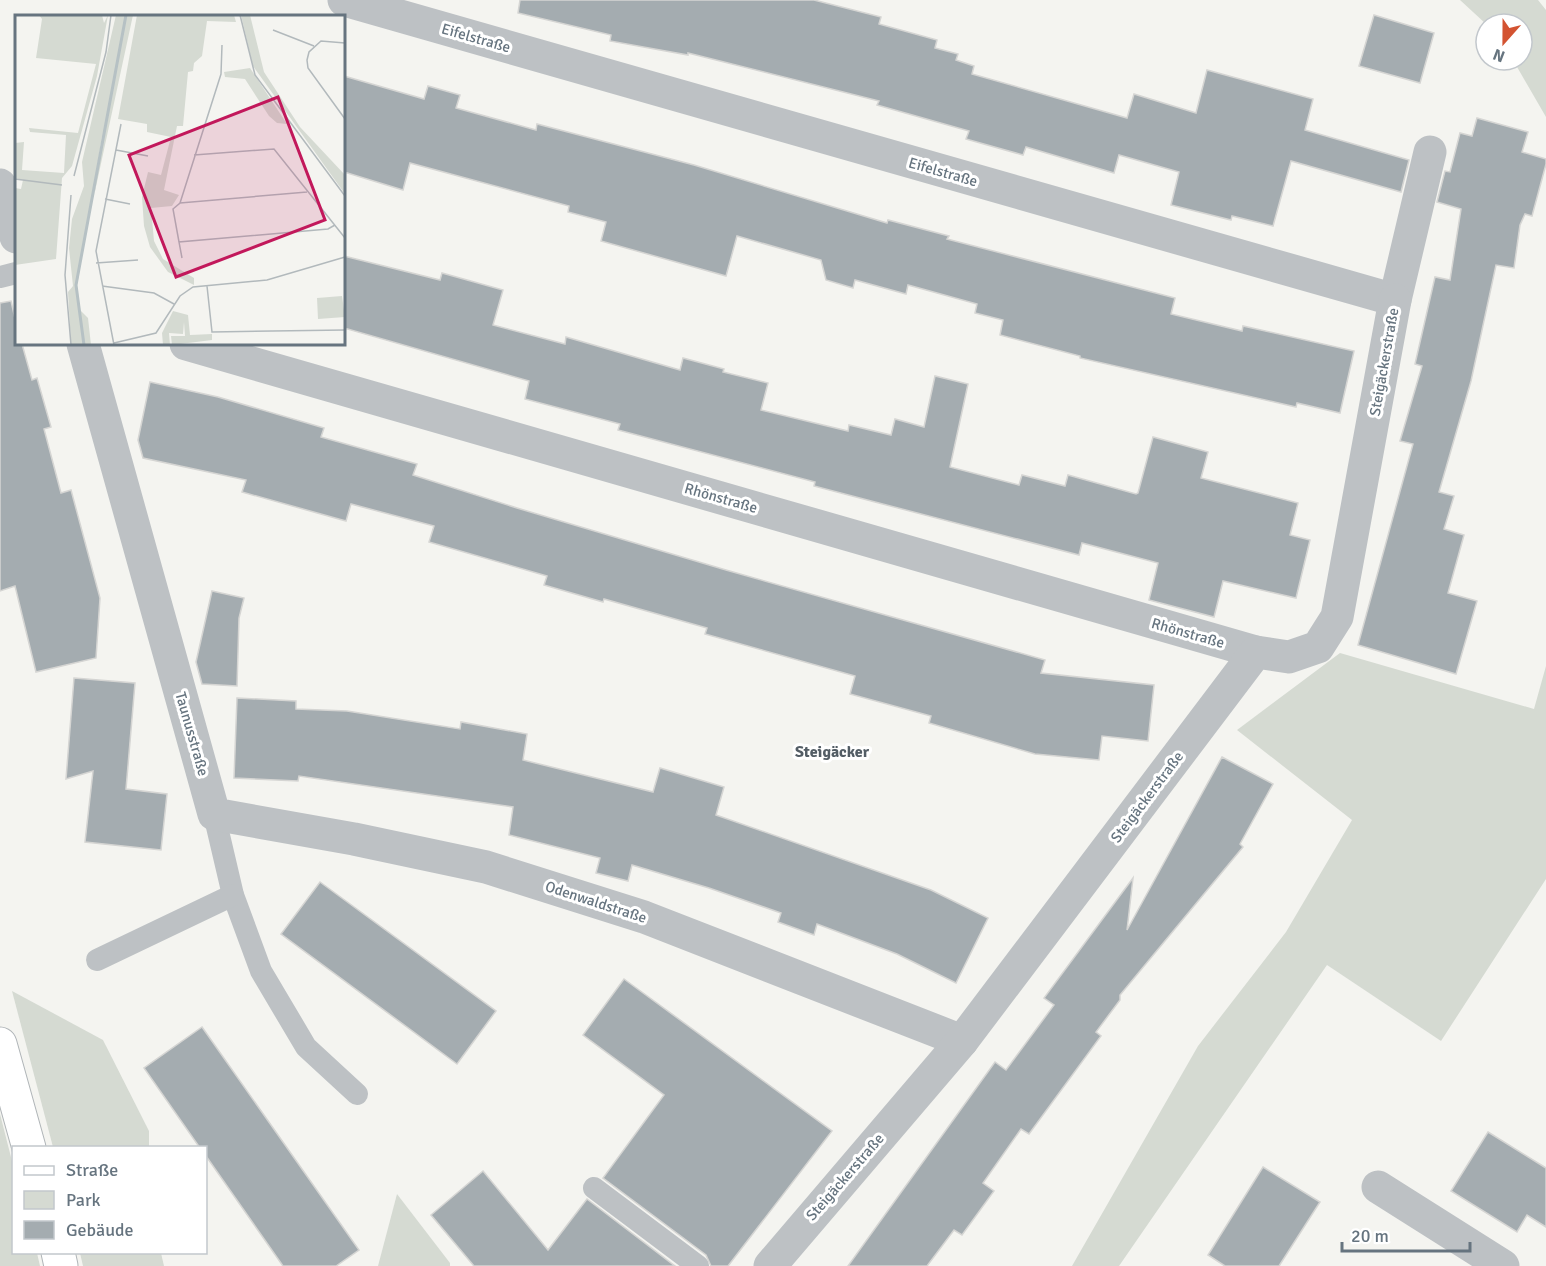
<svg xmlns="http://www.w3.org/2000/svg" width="1546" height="1266" viewBox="0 0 1546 1266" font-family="Signika,sans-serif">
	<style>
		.green { fill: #d5dad2 }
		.building { fill: #a4acb0; stroke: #d5d5d3; stroke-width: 1.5 }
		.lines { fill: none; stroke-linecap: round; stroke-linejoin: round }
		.secondary-casing { stroke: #b0b5b8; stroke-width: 35 }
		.service { stroke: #bdc1c4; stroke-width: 22 }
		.minor { stroke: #bdc1c4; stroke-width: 33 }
		.secondary { stroke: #fff; stroke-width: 33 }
		.labels { text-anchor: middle; stroke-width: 6; stroke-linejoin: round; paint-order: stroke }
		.street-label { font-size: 15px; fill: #66747f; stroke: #fff }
		.neighbourhood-label { font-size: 16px; font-weight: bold; fill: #535d65; stroke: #fff }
		.inset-river { fill: none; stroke: #b6c1c4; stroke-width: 3 }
		.inset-road { fill: none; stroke: #b2b9bc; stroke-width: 1.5 }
		.view { fill: #c2185b; fill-opacity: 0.15; stroke: #c2185b; stroke-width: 3 }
		.inset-edge { fill: none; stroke: #66747f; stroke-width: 3 }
	</style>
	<rect width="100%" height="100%" fill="#f4f4f0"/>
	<!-- green -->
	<g class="green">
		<path d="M1460 0H1538L1546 10V117L1513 60H1522V24H1486Z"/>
		<path d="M1340 653 1534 709 1546 666V879L1441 1041 1327 965 1119 1266H1072L1198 1046 1286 932 1352 820 1237 730Z"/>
		<path d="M12 991 103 1040 149 1131V1147H53Z"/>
		<path d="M0 1114 13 1165 14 1252 37 1253 40 1266H0Z"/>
		<path d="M397 1194 450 1263V1266H378Z"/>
		<path d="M80 1253H161L164 1266H83Z"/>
	</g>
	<!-- building -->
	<g class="building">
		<path d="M520 0H814L881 17 879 24 937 40 935 48 958 54 956 60 974 66 972 74 1127 118 1134 94 1196 113 1207 70 1313 99 1305 130 1409 160 1401 192 1291 161 1273 226 1232 216 1231 220 1171 205 1179 172 1119 155 1114 173 1026 147 1023 155 966 139 969 131 877 105 879 101 688 53V55L610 41 611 35 518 13Z"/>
		<path d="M1374 15 1434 33 1420 83 1359 66Z"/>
		<path d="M344 76 424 99 428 86 460 95 456 108 536 130 537 124 694 165 887 223 888 220 949 236 947 239 1175 298 1171 314 1242 331 1243 326 1354 351 1340 413 1297 403 1296 407 1080 358V356L1000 335 1003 320 975 313 977 304 908 285 906 294 855 280 853 288 826 280 821 260 737 236 726 276 601 241 606 222 568 212 569 206 410 163 403 190 344 172Z"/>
		<path d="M1477 118 1528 132 1522 152 1546 159V164L1532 216 1525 214 1520 225 1514 268 1496 265 1471 381 1439 492 1454 496 1444 529 1464 535 1448 593 1477 601 1456 674 1358 645 1413 444 1400 441 1422 366 1415 364 1435 277 1450 280 1461 209 1437 202 1445 171 1450 172 1460 133 1472 136Z"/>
		<path d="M344 256 440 280 442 273 503 290 493 325 565 344 566 337 680 370 683 358 724 369 723 372 768 383 761 410 848 431 849 425 891 435 895 419 924 427 935 376 968 384 950 467 1019 485 1022 475 1065 486 1068 475 1136 494 1138 493 1153 437 1208 452 1201 478 1298 503 1290 535 1310 540 1296 598 1223 581 1214 617 1149 600 1158 563 1082 543 1079 555 875 502 814 486 815 482 618 430 620 424 525 399 529 381 344 328Z"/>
		<path d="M11 301 16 323V344H22L32 380 37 378 51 427 44 429 61 493 71 490 100 598 96 658 36 672 15 586 0 591V303Z"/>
		<path d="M150 382 218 397 324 428 321 437 417 464 413 475 517 508 726 570 1045 660 1041 673 1154 685 1148 741 1102 736 1099 760 1035 754 929 723 931 716 850 694 855 676 705 634 707 628 604 599 603 602 544 585 547 576 429 542 434 526 351 504 346 521 242 492 246 480 143 458 138 440Z"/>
		<path d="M212 591 244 598 239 618 237 686 202 684 196 662Z"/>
		<path d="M74 678 135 683 126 789 167 794 161 850 85 842 93 771 66 779Z"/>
		<path d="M237 698 296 701V709L347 711 460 729 461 722 527 734 523 760 653 792 660 768 724 787 716 815 931 890 988 918 956 983 897 954 817 924 814 935 778 922 781 913 709 888 632 865 628 881 596 873 600 858 509 835 513 807 299 776 298 781 234 778Z"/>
		<path d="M1222 757 1273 784 1240 844 1243 847 1120 995V1000L1096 1032 1101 1036 1029 1134 1021 1129 983 1183 994 1191 962 1235 954 1230 927 1266H848L995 1062 1006 1070 1054 1005 1044 998 1133 878 1127 930Z"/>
		<path d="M320 882 496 1011 457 1064 281 934Z"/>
		<path d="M624 979 832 1131 728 1266H711L706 1255 603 1178 664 1095 583 1035Z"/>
		<path d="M202 1027 359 1250 336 1266H283L206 1156V1148H200L144 1068Z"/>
		<path d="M1488 1132 1546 1168V1227L1527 1215 1517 1232 1451 1191Z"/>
		<path d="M1263 1167 1320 1202 1279 1266H1225L1208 1255Z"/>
		<path d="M483 1171 548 1250 587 1199 675 1266H474L431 1215Z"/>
	</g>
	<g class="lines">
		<defs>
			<g id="secondary">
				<path d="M0 1044 29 1148"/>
				<path d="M58 1252 61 1266"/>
			</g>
		</defs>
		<!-- secondary casing -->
		<use href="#secondary" class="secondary-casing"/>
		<!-- service -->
		<g class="service">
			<path d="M0 277 16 273"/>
			<path d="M214 814 233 895 261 971 306 1047 357 1094"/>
			<path d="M97 960 233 895"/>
			<path d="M594 1188 698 1266"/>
		</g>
		<!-- minor -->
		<g class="minor">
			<path d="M344 0 1395 300 1430 152"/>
			<path d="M0 185 16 237"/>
			<path d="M83 344 214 814 354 839 486 867 644 917 962 1041"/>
			<path d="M186 344 1256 652"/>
			<path d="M1378 1187 1503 1266"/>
			<path d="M770 1266 962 1041 1256 652 1289 657 1318 647 1337 617 1395 300"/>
		</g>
		<!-- secondary -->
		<use href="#secondary" class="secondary"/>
	</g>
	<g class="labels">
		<!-- street labels -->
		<g class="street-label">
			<text transform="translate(476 38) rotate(16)" y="5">Eifelstraße</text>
			<text transform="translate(943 172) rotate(16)" y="5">Eifelstraße</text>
			<text transform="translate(1384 362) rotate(-80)" y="5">Steigäckerstraße</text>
			<text transform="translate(721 498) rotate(16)" y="5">Rhönstraße</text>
			<text transform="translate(1188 633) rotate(16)" y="5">Rhönstraße</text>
			<text transform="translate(192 734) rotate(74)" y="5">Taunusstraße</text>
			<text transform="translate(1147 797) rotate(-53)" y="5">Steigäckerstraße</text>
			<text transform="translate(596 902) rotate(18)" y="5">Odenwaldstraße</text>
			<text transform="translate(845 1177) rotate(-49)" y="5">Steigäckerstraße</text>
		</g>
		<!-- neighbourhood labels -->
		<g class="neighbourhood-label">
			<text x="832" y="757">Steigäcker</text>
		</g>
	</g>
	<!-- overview -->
	<g transform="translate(15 15)">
		<rect width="330" height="330" fill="#f4f4f0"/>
		<path d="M24 0H87L89 8 93 0 82 61 57 151 47 163 41 244 0 250V173L6 174 8 165 0 163V128L9 127 7 155 49 158 51 120 15 117 14 113 63 118 81 49 21 43 27 4ZM101 0H118L79 181 88 116 62 271 65 295 73 303 76 330H56L53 277 58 271 54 233 57 204 69 171 67 147ZM122 0H219L221 7 192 6 187 41 179 48 178 56 173 57 168 111H162L149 175 164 180 157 191 136 193 139 226 148 244 179 263V270L153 257 135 232 129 211 127 182 133 157 146 160 156 122 132 117V109L103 104ZM226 0H235L249 57 285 112 330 160V179L238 51ZM235 53 272 109 262 108 254 101 230 64 210 62 209 57ZM327 281 330 302 303 304 302 283ZM158 296 173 300 175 320 197 319V325L157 330 156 321H170L169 307 168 319 154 318 155 330H148L147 318Z" fill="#d5dad2"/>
		<path class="inset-river" d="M69 330 61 270 111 0"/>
		<path class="inset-road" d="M225 0 240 60 330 181M258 15 299 31M330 28 306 26 294 37 292 45 293 53 330 104M101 135 133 141M179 140 259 134 330 223M59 161 91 37 96 0M0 164 47 170M56 180 50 260 56 330M90 184 115 189M165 188 292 177M164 227 158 194 165 188 206 59 207 30M167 243 164 227 313 214 320 210M81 248 123 245M87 271 139 278 159 289M192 271 197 317 330 315M99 328 141 318 165 281 178 272 252 265 330 242M99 330 81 236 106 109"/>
		<path class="view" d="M263 82 310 205 161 262 114 140Z"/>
		<rect width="330" height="330" class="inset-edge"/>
	</g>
	<!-- legend -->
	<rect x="12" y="1146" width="195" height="108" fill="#ffffff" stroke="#c2c7cc" stroke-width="1.5"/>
	<rect x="24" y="1166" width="30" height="9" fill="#ffffff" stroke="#c2c7cc" stroke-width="1.5"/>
	<text x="66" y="1176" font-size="18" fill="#66747f">Straße</text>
	<rect x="24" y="1191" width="30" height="18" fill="#d5dad2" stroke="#c2c7cc" stroke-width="1.5"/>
	<text x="66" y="1206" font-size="18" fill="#66747f">Park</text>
	<rect x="24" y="1221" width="30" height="18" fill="#a4acb0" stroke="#c2c7cc" stroke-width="1.5"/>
	<text x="66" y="1236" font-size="18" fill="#66747f">Gebäude</text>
	<!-- north arrow -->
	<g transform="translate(1504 42) rotate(201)"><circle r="28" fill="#ffffff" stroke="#c2c7cc" stroke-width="1.5"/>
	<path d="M0-4.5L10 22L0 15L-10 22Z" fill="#d35331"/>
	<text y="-9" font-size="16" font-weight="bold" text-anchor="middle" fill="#66747f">N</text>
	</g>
	<!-- scale -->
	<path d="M1342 1242v9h128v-9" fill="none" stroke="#66747f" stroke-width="3"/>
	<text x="1351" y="1242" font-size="18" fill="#66747f" stroke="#ffffff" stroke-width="4.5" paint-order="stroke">20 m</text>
</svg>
